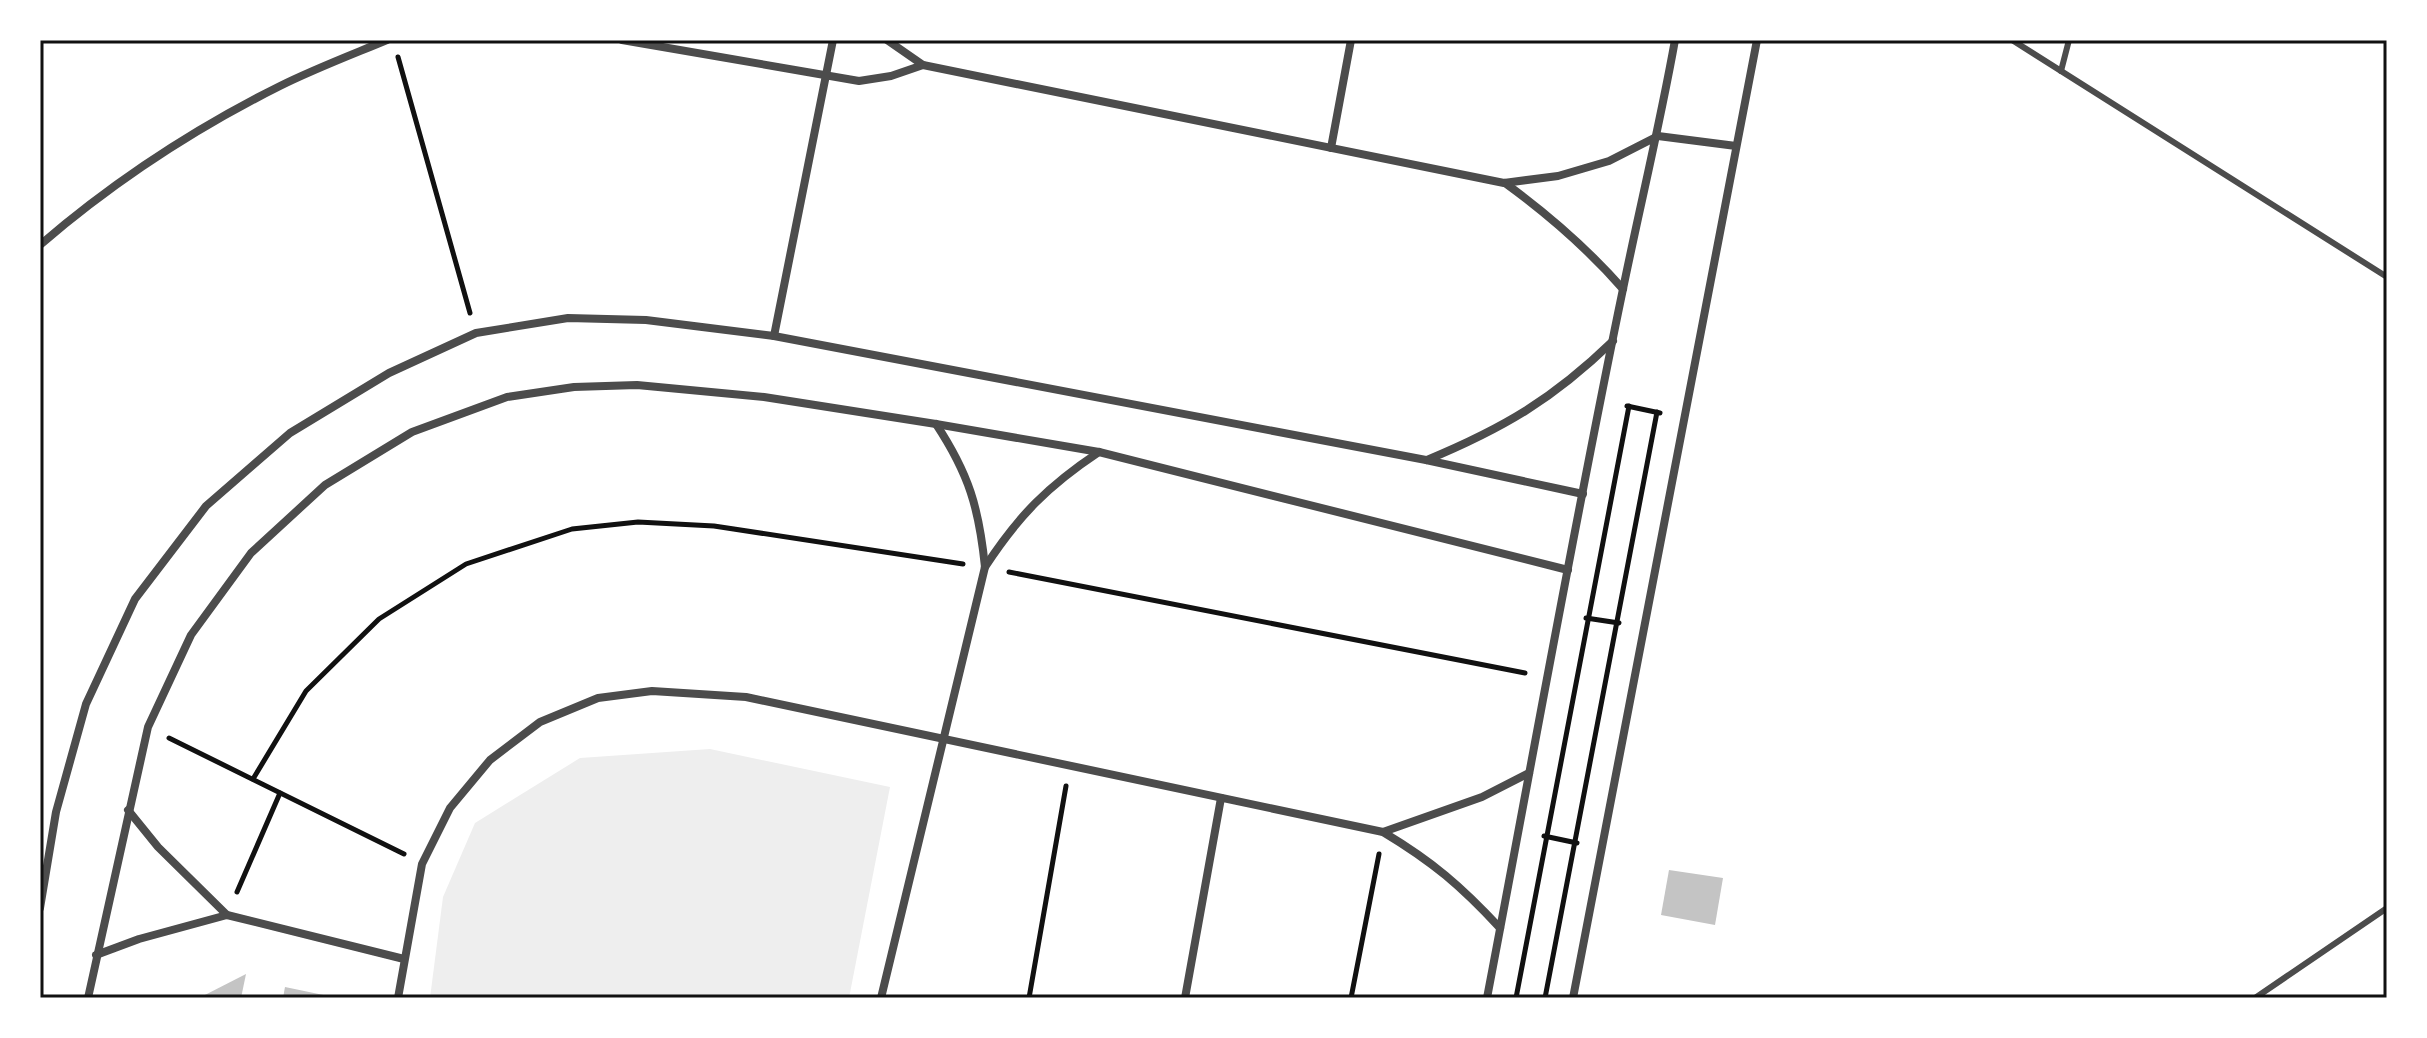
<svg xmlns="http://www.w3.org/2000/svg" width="2427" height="1038" viewBox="0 0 2427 1038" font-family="Overpass,sans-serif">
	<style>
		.green { fill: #eee }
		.building { fill: #c4c4c4 }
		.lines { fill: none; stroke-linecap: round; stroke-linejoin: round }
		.path { stroke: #111; stroke-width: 5 }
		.service { stroke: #4c4c4c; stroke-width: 6 }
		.minor { stroke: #4c4c4c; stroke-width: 8 }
		.neatline { fill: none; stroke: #111; stroke-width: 3 }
	</style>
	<rect width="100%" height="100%" fill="#fff"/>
	<!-- green -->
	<path class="green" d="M710 749 890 787 849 998H430L443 897 475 823 580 758Z"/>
	<!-- building -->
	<g class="building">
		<path d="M1669 870 1723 878 1715 925 1661 915Z"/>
		<path d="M246 974 241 998H199Z"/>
		<path d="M285 987 333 997V998H283Z"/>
	</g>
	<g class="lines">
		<!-- path -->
		<g class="path">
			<path d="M398 57 470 313"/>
			<path d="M1627 406 1660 413"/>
			<path d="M1009 572 1525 673"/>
			<path d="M1586 618 1619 623"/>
			<path d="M169 738 404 854"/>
			<path d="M253 779 306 691 379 619 466 564 572 529 638 522 714 526 963 564"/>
			<path d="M1544 836 1577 843"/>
			<path d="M237 892 280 793"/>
			<path d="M1029 998 1066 786"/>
			<path d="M1351 998 1379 854"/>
			<path d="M1516 998 1629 406"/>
			<path d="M1545 998 1657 412"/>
		</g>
		<!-- service -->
		<g class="service">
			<path d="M2012 40 2387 277"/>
			<path d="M2061 71 2069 40"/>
			<path d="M2255 998 2387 908"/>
		</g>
		<!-- minor -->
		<g class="minor">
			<path d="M622 40 859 81 891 76 923 65"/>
			<path d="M887 40 923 65 1504 183 1558 176 1609 161 1658 136 1736 146"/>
			<path d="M1331 148 1351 40"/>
			<path d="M1505 183C1549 215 1587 248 1623 289"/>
			<path d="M40 245C112 183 194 129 280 86 314 69 351 55 387 40"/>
			<path d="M774 336 833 40"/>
			<path d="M1427 460C1504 428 1553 399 1613 341"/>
			<path d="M985 567C1019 515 1048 486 1099 452"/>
			<path d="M128 810 158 847 227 915"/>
			<path d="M1383 832 1482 797 1529 773"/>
			<path d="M40 908 56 812 86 704 135 599 206 506 290 433 389 373 476 333 568 318 646 320 774 336 1426 460 1583 494"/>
			<path d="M96 955 139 939 227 915 404 959"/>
			<path d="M88 998 148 727 191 635 251 553 325 485 412 432 507 397 574 387 637 385 764 397 936 424 1099 452 1568 570"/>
			<path d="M398 998 422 864 450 808 490 760 540 722 598 698 652 691 746 697 1383 832C1433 862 1461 886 1500 928"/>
			<path d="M881 998 985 567C979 508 969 474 936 424"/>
			<path d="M1185 998 1221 798"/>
			<path d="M1487 998C1532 762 1574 525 1623 289 1640 206 1660 124 1675 40"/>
			<path d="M1573 998 1757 40"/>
		</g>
	</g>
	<!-- border -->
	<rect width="2427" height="1038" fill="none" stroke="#ffffff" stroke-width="84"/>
	<rect x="42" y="42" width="2343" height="954" class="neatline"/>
</svg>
